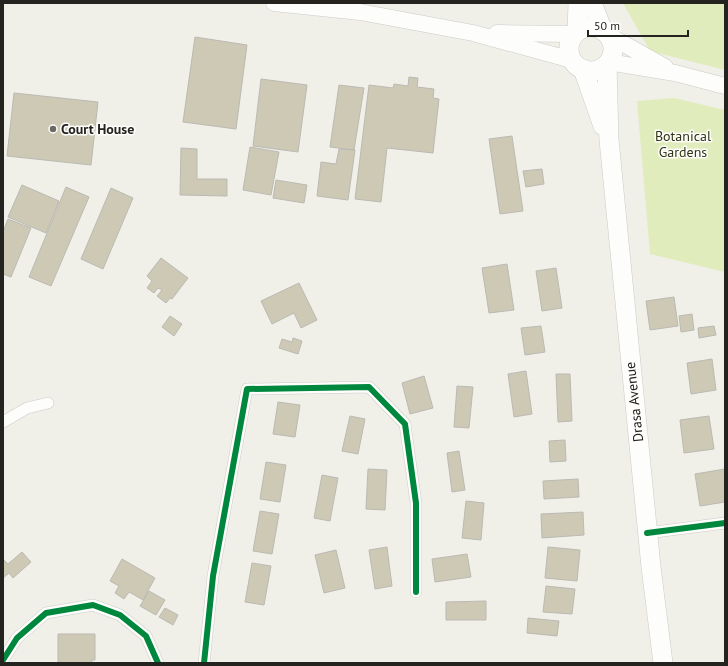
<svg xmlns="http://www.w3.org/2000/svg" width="728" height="666" viewBox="0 0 728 666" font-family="'PT Sans',sans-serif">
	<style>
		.green { fill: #e0ecbc }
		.building { fill: #cec9b5; stroke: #babab4 }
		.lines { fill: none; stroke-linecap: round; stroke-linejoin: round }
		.minor-casing { stroke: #cccbc6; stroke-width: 12 }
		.secondary-casing { stroke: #cccbc6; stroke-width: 17 }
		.trunk-casing { stroke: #cccbc6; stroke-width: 20 }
		.minor { stroke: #fdfdfc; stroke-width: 11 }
		.secondary { stroke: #fdfdfc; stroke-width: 16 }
		.trunk { stroke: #fdfdfc; stroke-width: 19 }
		.cycleway-casing { stroke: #fffefc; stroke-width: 8 }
		.cycleway { stroke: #00873e; stroke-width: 6 }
		.poi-dot { fill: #6b6a65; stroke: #fffefc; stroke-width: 1.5 }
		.labels { text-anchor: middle; stroke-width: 3; stroke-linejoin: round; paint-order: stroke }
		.poi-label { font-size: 14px; font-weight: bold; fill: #24231f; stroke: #fffefc; text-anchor: start }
		.park-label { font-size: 14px; fill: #2d3512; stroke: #fffefc }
		.street-label { font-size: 14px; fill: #24231f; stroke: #fffefc }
	</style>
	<rect width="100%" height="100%" fill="#f0efe8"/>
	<!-- green -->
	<g class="green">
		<path d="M623 3H725V70L650 51Z"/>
		<path d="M674 98 725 110V272L650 254 637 101Z"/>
	</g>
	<!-- building -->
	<g class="building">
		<path d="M195 37 247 45 236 129 183 122Z"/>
		<path d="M409 77 418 78 417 87 434 89 433 98 439 99 433 153 387 148 381 202 355 199 369 85 393 88 394 84 408 86Z"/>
		<path d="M261 79 307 85 298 152 253 146Z"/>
		<path d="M339 85 364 88 354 150 330 147Z"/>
		<path d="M14 93 98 102 91 165 7 156Z"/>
		<path d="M512 136 523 211 500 214 489 139Z"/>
		<path d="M250 147 279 152 271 195 243 190Z"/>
		<path d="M181 148 197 149V179H227V196L180 195Z"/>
		<path d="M339 149 355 150 348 200 317 196 321 162 336 164Z"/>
		<path d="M542 169 544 184 526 187 523 171Z"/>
		<path d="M276 180 307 185 304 203 273 198Z"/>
		<path d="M22 185 59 201 46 233 8 217Z"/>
		<path d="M66 187 89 197 51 286 29 277Z"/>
		<path d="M111 188 133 198 103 269 81 259Z"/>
		<path d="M8 219 31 228 11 277 3 274V232Z"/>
		<path d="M161 258 188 278 172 299 170 298 166 303 157 296 162 290 158 288 154 293 147 288 152 281 147 276Z"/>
		<path d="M507 264 514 310 489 313 482 268Z"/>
		<path d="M556 268 562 308 542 311 536 271Z"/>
		<path d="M299 283 317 320 301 328 294 313 272 324 261 301Z"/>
		<path d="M674 297 678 326 650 330 646 301Z"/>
		<path d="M692 314 694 330 681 332 679 316Z"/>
		<path d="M170 316 182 324 174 336 162 327Z"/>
		<path d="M541 326 545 352 525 355 521 328Z"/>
		<path d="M714 326 716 335 699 338 698 328Z"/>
		<path d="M293 338 302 341 298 354 279 348 282 339 292 342Z"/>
		<path d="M712 359 716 390 691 394 687 363Z"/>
		<path d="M526 371 532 414 514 417 508 374Z"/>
		<path d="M556 374H570L572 421 558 422Z"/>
		<path d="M424 376 433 408 410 414 402 383Z"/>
		<path d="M457 386 473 387 469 428 454 427Z"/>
		<path d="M278 402 300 405 295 437 273 434Z"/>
		<path d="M350 416 365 419 358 454 342 451Z"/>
		<path d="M709 416 714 449 684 453 680 420Z"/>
		<path d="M565 440 566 461 550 462 549 441Z"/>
		<path d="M459 451 465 490 452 492 447 453Z"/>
		<path d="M266 462 286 465 280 502 260 499Z"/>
		<path d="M368 469 387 470 385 510 366 509Z"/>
		<path d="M725 469V502L700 506 695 474Z"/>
		<path d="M322 475 338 478 330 521 314 518Z"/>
		<path d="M578 479 579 497 544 499 543 481Z"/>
		<path d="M466 501 484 503 481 540 462 538Z"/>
		<path d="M260 511 279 514 272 554 253 551Z"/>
		<path d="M583 512 584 535 542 538 541 514Z"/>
		<path d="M387 547 392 586 375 589 369 550Z"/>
		<path d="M548 547 580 550 577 581 545 578Z"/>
		<path d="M336 550 345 588 324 593 315 555Z"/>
		<path d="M22 552 31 562 13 578 9 573 3 578V559L8 564Z"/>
		<path d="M467 554 471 577 435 582 432 559Z"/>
		<path d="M122 559 155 578 143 600 129 592 124 599 115 593 119 586 110 581Z"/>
		<path d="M252 563 271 566 264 605 245 602Z"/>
		<path d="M546 586 575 589 572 614 543 612Z"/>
		<path d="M149 591 165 600 156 615 140 606Z"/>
		<path d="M486 601V620H446V602Z"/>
		<path d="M165 608 178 615 173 625 159 617Z"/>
		<path d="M528 618 559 621 557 636 527 633Z"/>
		<path d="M58 634H95V660H92V663H62V662H58Z"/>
	</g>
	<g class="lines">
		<defs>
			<g id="minor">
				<path d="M3 422 27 408 48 403"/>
				<path d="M647 533 725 523"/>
				<path d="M3 660 17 638 46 613 93 605 120 615 146 636 158 663"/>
				<path d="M204 663 213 576 247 389 369 387 405 424 416 503V592"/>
			</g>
			<g id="secondary">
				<path d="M274 3 360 12 473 33 572 60"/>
				<path d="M497 33 575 34"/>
				<path d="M608 35 665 67"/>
				<path d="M608 62 675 73 725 86"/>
			</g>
			<g id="trunk">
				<path d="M592 3 603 31"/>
				<circle cx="591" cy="49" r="22"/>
				<path d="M577 32 578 3"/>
				<path d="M607 64 609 140 651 567 663 663"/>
				<path d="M583 69 603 126"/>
			</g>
		</defs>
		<!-- minor casing -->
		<use href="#minor" class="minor-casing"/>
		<!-- secondary casing -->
		<use href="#secondary" class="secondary-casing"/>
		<!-- trunk casing -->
		<use href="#trunk" class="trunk-casing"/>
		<!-- minor -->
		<use href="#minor" class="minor"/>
		<!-- secondary -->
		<use href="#secondary" class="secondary"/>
		<!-- trunk -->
		<use href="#trunk" class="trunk"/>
		<defs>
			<g id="cycleway">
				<path d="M647 533 725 523"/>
				<path d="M3 660 17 638 46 613 93 605 120 615 146 636 158 663"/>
				<path d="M204 663 213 576 247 389 369 387 405 424 416 503V592"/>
			</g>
		</defs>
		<!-- cycleway casing -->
		<use href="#cycleway" class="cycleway-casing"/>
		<!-- cycleway -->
		<use href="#cycleway" class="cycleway"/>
	</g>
	<!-- markers -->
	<circle class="poi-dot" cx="53" cy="129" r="4"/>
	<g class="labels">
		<!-- poi labels -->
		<g class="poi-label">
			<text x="61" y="134">Court House</text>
		</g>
		<!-- park labels -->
		<g class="park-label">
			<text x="683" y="141">Botanical<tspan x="683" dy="16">Gardens</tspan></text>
		</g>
		<!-- street labels -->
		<g class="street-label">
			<text transform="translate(634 402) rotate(-96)" y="5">Drasa Avenue</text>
		</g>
	</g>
	<!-- border -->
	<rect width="728" height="666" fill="none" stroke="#24231f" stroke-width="8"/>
	<!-- scale -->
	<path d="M588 30v6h100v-6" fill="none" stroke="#24231f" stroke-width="2"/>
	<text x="594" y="30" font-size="12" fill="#24231f" stroke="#fffefc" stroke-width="3" paint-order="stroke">50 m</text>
</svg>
